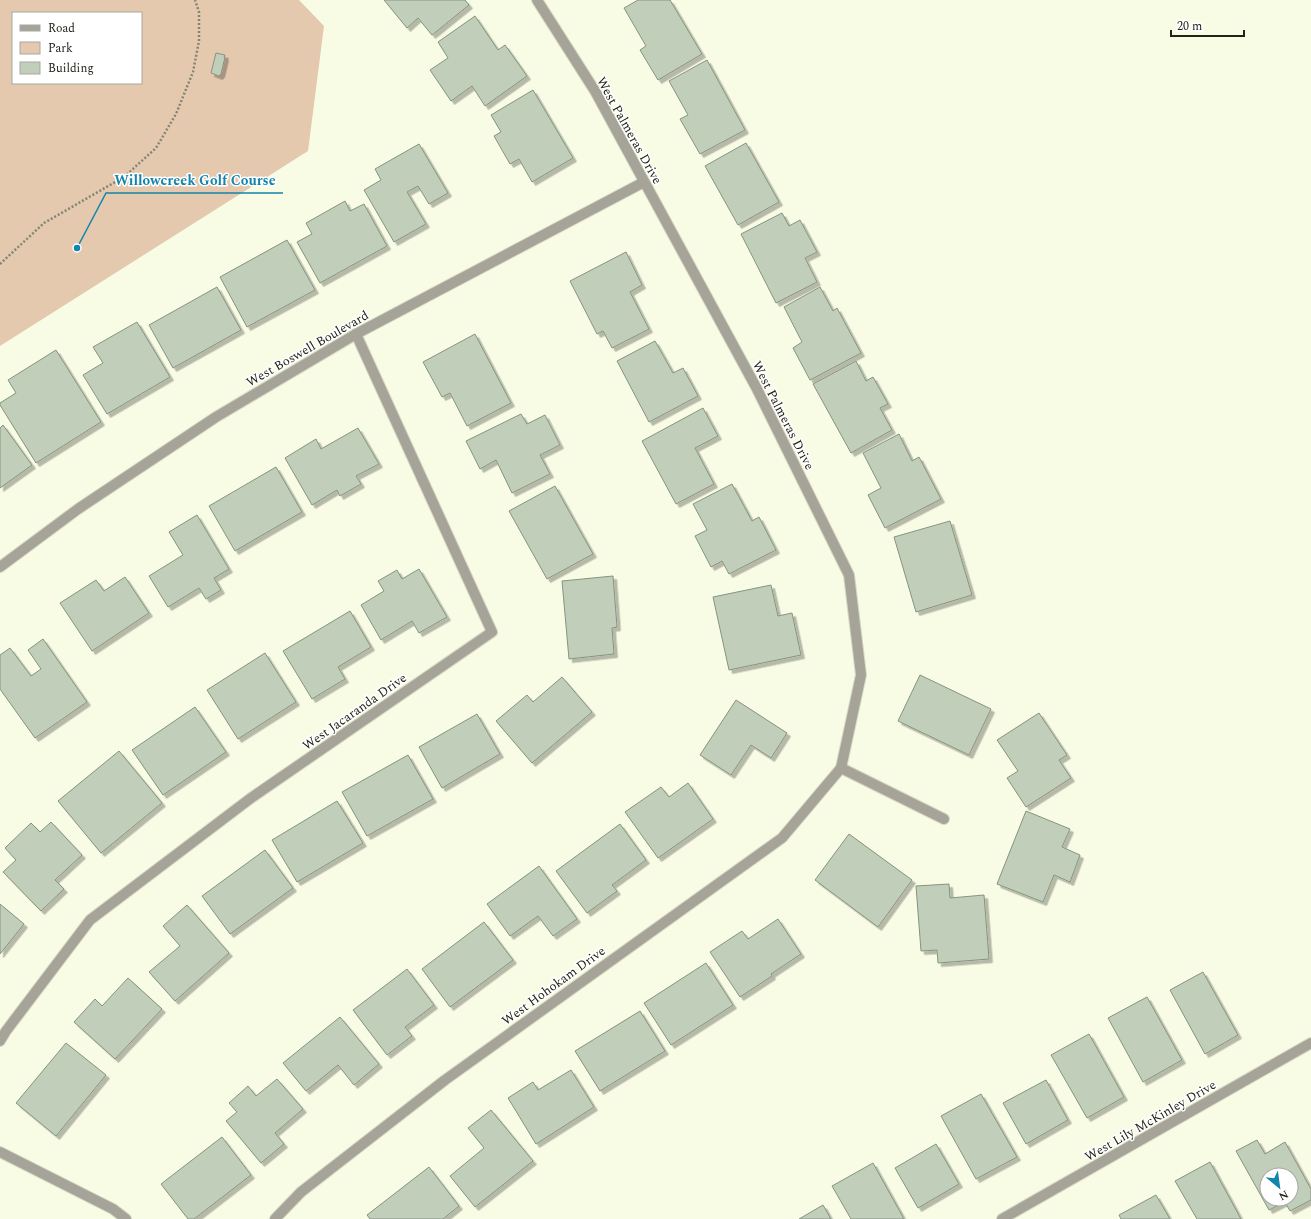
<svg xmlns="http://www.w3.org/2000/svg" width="1311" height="1219" viewBox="0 0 1311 1219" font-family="Spectral,serif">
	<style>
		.green { fill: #e4c9ae; fill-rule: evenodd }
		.building { fill: #c0ceba; stroke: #859380; fill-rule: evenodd; filter: url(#shadow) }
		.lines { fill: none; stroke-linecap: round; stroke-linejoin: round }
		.minor-casing { stroke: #d6d9c4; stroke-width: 12 }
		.path { stroke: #838576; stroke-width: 2.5; stroke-dasharray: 2 2; stroke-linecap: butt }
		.minor { stroke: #a6a399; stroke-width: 10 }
		.labels { text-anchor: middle; stroke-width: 3; stroke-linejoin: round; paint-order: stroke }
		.street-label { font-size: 13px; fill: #22231a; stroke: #fff }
		.leader { fill: none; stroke: #1384ab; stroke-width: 1.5 }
		.callout-dot { fill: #1384ab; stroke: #fff; stroke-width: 1.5 }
		.callout-label { font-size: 14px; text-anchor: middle; font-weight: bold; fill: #1384ab; stroke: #fff; stroke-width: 3; stroke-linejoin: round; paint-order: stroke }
	</style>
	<defs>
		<filter id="shadow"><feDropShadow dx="3.5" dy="3.5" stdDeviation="0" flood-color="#0004"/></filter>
	</defs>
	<rect width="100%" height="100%" fill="#f8fce4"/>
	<!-- green -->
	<path class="green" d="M0 0H299L324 26 308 151 0 346ZM13 13H141V83H13Z"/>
	<!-- building -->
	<g class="building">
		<path d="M384 0H465L469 5 432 35 418 18 407 28Z"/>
		<path d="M638 0H670L702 54 658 80 640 50 646 46 624 8Z"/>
		<path d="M475 16 498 50 505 45 527 76 485 106 472 86 451 101 430 70 448 58 438 42Z"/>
		<path d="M216 53 225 55 224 57H225L221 74 219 76 211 73Z"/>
		<path d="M707 60 745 130 700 154 680 119 688 115 669 81Z"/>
		<path d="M533 90 573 158 532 182 519 159 510 164 494 136 501 132 491 115Z"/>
		<path d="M746 143 779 202 738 225 705 166Z"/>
		<path d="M419 144 448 193 429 204 418 186 407 192 426 224 394 242 364 190 381 180 375 169Z"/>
		<path d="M345 201 350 211 364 204 387 246 320 283 297 242 312 234 306 223Z"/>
		<path d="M782 213 789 226 800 220 817 252 805 258 817 282 776 303 741 234Z"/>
		<path d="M287 240 315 290 247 327 220 277Z"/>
		<path d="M626 252 642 285 630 292 649 329 612 348 603 331 597 334 570 281Z"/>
		<path d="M217 287 241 330 173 368 149 325Z"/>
		<path d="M820 287 833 311 837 308 861 353 810 380 793 348 802 342 784 307Z"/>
		<path d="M137 322 170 377 107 414 83 375 103 363 93 347Z"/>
		<path d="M475 334 511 403 467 426 450 393 442 397 423 362Z"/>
		<path d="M655 341 673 373 683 368 698 396 649 422 617 361Z"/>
		<path d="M56 350 101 422 36 463 0 405V403L16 393 8 380Z"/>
		<path d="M856 361 866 381 873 377 888 404 880 408 892 430 851 453 813 384Z"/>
		<path d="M703 408 718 436 695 448 714 484 676 504 642 441Z"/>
		<path d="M521 414 527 424 545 415 560 445 540 455 550 474 512 493 496 460 480 469 466 441Z"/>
		<path d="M3 425 32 465 0 488V428Z"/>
		<path d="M358 428 379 464 356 476 361 484 340 496 337 490 312 505 285 458 316 439 321 449Z"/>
		<path d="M899 434 912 461 919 457 941 499 885 528 868 495 881 488 863 453Z"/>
		<path d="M276 467 302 512 235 551 209 506Z"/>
		<path d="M732 484 752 521 759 517 776 550 729 574 722 561 711 567 695 536 707 530 693 504Z"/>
		<path d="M555 486 593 554 547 579 509 511Z"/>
		<path d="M197 515 229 569 214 578 221 590 206 599 199 588 168 607 149 576 183 555 169 532Z"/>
		<path d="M950 521 972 595 916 612 894 537Z"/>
		<path d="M419 569 447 617 419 633 412 621 381 640 361 605 384 591 378 581 397 570 402 579Z"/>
		<path d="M613 576 617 627 612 628 614 654 569 659 562 581Z"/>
		<path d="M125 577 149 613 92 651 60 603 96 580 104 591Z"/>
		<path d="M771 585 778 616 792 613 801 655 729 670 713 597Z"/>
		<path d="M350 611 371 647 338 667 345 679 312 699 283 651Z"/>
		<path d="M43 639 87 702 35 738 0 689V655L10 648 31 676 41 669 28 650Z"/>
		<path d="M265 653 296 702 238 739 207 690Z"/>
		<path d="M920 675 991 709 969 755 898 721Z"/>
		<path d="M562 677 592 712 532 763 496 721 527 695 533 702Z"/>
		<path d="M736 700 787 733 771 758 751 745 731 775 700 755Z"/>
		<path d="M195 707 226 752 163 795 132 750Z"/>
		<path d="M1039 713 1067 755 1059 760 1071 778 1026 807 1007 778 1018 771 997 740Z"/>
		<path d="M477 714 500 754 442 788 419 747Z"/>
		<path d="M119 751 162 803 101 853 58 801Z"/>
		<path d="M408 755 433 799 367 836 342 792Z"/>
		<path d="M688 783 713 819 658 858 625 812 661 787 669 797Z"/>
		<path d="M337 801 363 843 297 882 272 840Z"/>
		<path d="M1026 811 1070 829 1062 847 1080 855 1070 882 1054 875 1043 902 997 884Z"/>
		<path d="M51 822 82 855 55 880 64 889 41 911 3 872 16 860 5 848 31 823 40 832Z"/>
		<path d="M620 824 646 860 612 885 617 891 587 913 556 871Z"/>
		<path d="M849 834 912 880 878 927 815 880Z"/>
		<path d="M265 850 293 888 230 934 202 896Z"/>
		<path d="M539 866 577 919 553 936 538 916 510 936 487 904Z"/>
		<path d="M949 884 950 898 984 895 989 959 938 963 937 950 921 951 916 886Z"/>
		<path d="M0 904 24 924 0 954Z"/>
		<path d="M187 905 229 953 175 1001 149 972 180 946 163 926Z"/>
		<path d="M778 919 801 954 771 974 772 976 740 997 710 952 742 931 748 939Z"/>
		<path d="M484 922 513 960 450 1007 422 969Z"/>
		<path d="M706 963 733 1005 671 1045 644 1003Z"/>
		<path d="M407 969 434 1005 405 1027 412 1036 387 1055 353 1010Z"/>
		<path d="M1203 972 1238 1035 1205 1054 1170 990Z"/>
		<path d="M128 978 162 1009 115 1059 74 1022 95 999 102 1006Z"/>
		<path d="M1147 997 1182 1060 1143 1082 1108 1018Z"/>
		<path d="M640 1011 665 1051 600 1091 575 1051Z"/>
		<path d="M340 1017 379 1064 354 1085 338 1065 306 1091 283 1063Z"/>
		<path d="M1089 1034 1124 1097 1087 1118 1051 1055Z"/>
		<path d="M66 1043 106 1075 56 1136 16 1103Z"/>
		<path d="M571 1070 594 1107 536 1144 508 1098 533 1082 538 1090Z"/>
		<path d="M277 1079 303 1109 275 1133 284 1144 261 1163 226 1121 237 1112 229 1103 248 1086 256 1096Z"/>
		<path d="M1046 1080 1068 1120 1026 1144 1003 1103Z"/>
		<path d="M981 1094 1017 1157 976 1179 941 1116Z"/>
		<path d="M491 1110 533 1161 475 1207 450 1176 484 1148 468 1128Z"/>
		<path d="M222 1137 251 1175 194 1219H188L161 1184Z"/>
		<path d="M1257 1140 1265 1154 1285 1142 1311 1189V1200L1290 1211 1285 1202 1269 1210 1236 1151ZM1267 1175H1291V1199H1267Z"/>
		<path d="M936 1144 959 1184 918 1208 895 1168Z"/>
		<path d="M1210 1162 1241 1219H1197L1175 1181Z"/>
		<path d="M873 1163 904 1219H851L832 1186Z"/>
		<path d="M429 1167 459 1206 443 1219H370L367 1215Z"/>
		<path d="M1156 1195 1170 1219H1121L1119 1215Z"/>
		<path d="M823 1205 831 1219H799Z"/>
	</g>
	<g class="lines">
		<defs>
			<g id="minor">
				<path d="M0 567 78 509 216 417 356 334 644 182"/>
				<path d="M841 768 944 819"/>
				<path d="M0 1041 6 1031 90 920 251 798 492 632 356 334"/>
				<path d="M0 1152 113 1209 126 1219"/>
				<path d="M275 1219 301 1192 445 1080 782 838 841 768 861 675 849 575 757 389 595 91 537 0"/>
				<path d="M1002 1219 1311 1043"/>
			</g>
		</defs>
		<!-- minor casing -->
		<use href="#minor" class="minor-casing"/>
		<!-- path -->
		<path class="path" d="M0 264 44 223 124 177 156 148 176 114 193 72 199 41V12L195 0"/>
		<!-- minor -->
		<use href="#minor" class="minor"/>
	</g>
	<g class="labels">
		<!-- street labels -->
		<g class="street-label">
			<text transform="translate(630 130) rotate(61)" y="5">West Palmeras Drive</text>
			<text transform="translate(307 348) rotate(-30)" y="5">West Boswell Boulevard</text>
			<text transform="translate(784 415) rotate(63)" y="5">West Palmeras Drive</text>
			<text transform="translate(354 711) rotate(-35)" y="5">West Jacaranda Drive</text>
			<text transform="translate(553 985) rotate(-36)" y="5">West Hohokam Drive</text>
			<text transform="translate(1150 1120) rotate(-30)" y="5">West Lily McKinley Drive</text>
		</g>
	</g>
	<!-- callouts -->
	<path class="leader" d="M77 248L106 193H283"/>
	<circle class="callout-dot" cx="77" cy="248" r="4"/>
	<g class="callout-label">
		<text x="195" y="185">Willowcreek Golf Course</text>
	</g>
	<!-- legend -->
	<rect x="12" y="12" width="130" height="72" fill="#ffffff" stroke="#a7a7a3"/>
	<rect x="20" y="25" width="20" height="6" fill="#a6a399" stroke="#a7a7a3"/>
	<text x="48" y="32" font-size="12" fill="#22231a">Road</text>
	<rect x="20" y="42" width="20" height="12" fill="#e4c9ae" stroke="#a7a7a3"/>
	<text x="48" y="52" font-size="12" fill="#22231a">Park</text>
	<rect x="20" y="62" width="20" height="12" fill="#c0ceba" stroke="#a7a7a3"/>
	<text x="48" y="72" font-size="12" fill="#22231a">Building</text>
	<!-- north arrow -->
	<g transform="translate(1279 1187) rotate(151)"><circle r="19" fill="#ffffff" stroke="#a7a7a3"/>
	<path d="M0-3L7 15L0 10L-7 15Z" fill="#1384ab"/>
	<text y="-6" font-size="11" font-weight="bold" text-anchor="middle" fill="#22231a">N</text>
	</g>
	<!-- scale -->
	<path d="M1171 30v6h73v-6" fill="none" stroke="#22231a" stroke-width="2"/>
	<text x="1177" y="30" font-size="12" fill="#22231a" stroke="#ffffff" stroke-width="3" paint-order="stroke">20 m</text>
</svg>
